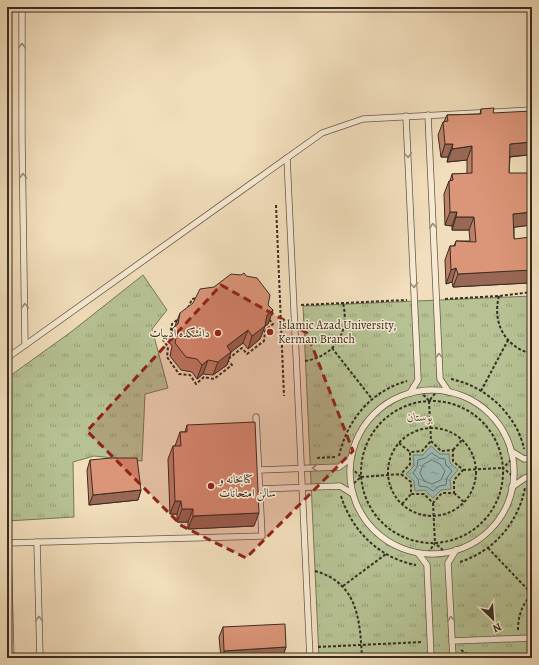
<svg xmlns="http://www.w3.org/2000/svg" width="539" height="665" viewBox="0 0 539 665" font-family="Alegreya,Amiri,serif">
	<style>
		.park { fill: url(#park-tufts); stroke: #77785a }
		.water { fill: url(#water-ripples); stroke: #74827a }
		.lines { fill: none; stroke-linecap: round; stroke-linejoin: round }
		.shore { stroke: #6a746c; stroke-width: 1 }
		.service-casing { stroke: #665948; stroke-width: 7 }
		.path { stroke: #382d21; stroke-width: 2; stroke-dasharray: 3 2; stroke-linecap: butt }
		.service { stroke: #f7ead3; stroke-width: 5.5 }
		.wall { fill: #bc8067; stroke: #382d21 }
		.shaded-wall { fill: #996854; stroke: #382d21 }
		.building { fill: #db9578; stroke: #382d21 }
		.oneway { stroke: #988c7a }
		.marked { fill: #8f2418; fill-opacity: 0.2; stroke: #8f2418; stroke-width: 3; stroke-dasharray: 8 5; stroke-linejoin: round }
		.poi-dot { fill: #8f2418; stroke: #f7ead3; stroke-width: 1.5 }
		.labels { text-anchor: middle; stroke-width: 3; stroke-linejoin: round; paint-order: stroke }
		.poi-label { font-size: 12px; fill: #382d21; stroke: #f7ead3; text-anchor: start }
		.park-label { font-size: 12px; font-style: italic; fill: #58523e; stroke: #f7ead3 }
	</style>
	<defs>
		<pattern id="park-tufts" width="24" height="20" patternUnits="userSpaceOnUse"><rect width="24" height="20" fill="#b6c294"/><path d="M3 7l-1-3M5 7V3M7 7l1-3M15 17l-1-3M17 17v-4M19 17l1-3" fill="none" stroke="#959e78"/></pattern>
		<pattern id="water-ripples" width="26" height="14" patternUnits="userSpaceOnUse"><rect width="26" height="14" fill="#9cbbb6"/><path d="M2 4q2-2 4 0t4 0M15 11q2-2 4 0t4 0" fill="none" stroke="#809894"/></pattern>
	</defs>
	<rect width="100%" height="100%" fill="#f2debc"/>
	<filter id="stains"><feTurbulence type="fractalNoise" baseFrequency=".005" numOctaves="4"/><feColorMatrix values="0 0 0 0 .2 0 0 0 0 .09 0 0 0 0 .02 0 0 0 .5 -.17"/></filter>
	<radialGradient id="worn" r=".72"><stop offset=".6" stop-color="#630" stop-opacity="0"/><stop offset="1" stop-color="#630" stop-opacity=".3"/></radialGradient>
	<!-- park -->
	<g class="park">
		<path d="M143 275 167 310 152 329 168 388 145 394 142 461 94 456 73 462 74 517 7 521V378L71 332Z"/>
		<path d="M532 296V658H319L303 306Z"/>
	</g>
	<!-- water -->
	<path class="water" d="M431 446 440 454H449L450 463 458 470 450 479 451 489 441 490 433 498 425 490 415 491 414 481 406 474 414 466 413 455H423Z"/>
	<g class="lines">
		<!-- shore -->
		<g class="shore">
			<path d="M432 453 439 458 445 459 446 465 452 471 447 478 446 485 439 486 433 491 427 487 419 486 418 479 413 473 417 467 418 460 425 458Z"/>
			<path d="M432 460 440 464 445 471 441 480 432 484 424 481 420 473 423 465Z"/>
		</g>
		<defs>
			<g id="service">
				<path d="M22 7V139L25 345"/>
				<path d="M428 115 440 379 449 392"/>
				<path d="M406 116 418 380 410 393"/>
				<path d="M287 158 310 658"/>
				<path d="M7 358 322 133 363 119 532 110"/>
				<circle cx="432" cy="472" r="82"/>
				<path d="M511 451 524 459 532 458"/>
				<path d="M259 470 339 467 351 458"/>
				<path d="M512 487 525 478 532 477"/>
				<path d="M260 489 340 486 353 494"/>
				<path d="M37 542 40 658"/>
				<path d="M7 543 262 536 256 417"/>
				<path d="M8 543 11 658"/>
				<path d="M418 553 427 565 431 658"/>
				<path d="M452 641 532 638"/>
				<path d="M453 658 448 563 456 550"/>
			</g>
		</defs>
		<!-- service casing -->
		<use href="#service" class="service-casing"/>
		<!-- path -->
		<g class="path">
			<path d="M276 205 284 396"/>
			<path d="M240 281 244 286 254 287 269 307 267 317 273 324 265 331 264 341 247 354 242 348 227 360 232 365 214 379 204 377 196 384 190 375 179 374 167 357 168 347 163 340 170 335 172 324 186 313 192 299 208 296 225 283 235 284Z"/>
			<path d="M499 296C492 323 505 347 532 354"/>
			<path d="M445 299 499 296 532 292"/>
			<path d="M301 305 407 300"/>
			<path d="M332 348 372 399"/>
			<path d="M305 361C335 356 350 332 343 303"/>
			<path d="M451 379C479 385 503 403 517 429 520 435 523 443 524 449"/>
			<path d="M420 391 429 401 438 390"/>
			<path d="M481 391 508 340"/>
			<path d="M429 401 431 441"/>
			<circle cx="432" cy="472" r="71"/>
			<circle cx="432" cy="472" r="44"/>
			<path d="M431 441 441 451 453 450V461L463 470 454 480V493H442L433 503 424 494H411V482L401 474 410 464V452L422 451Z"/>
			<path d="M399 443 410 452"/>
			<path d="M453 450 462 440"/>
			<path d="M339 456C347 420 371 391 407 381"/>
			<path d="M317 458 337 457"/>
			<path d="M511 460 503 468 514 477"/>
			<path d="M351 468 361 477 352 485"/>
			<path d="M463 470 503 468"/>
			<path d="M361 477 401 474"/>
			<path d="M454 493 464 502"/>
			<path d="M341 496C352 531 379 558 416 565"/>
			<path d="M433 503 435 543"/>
			<path d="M402 504 411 494"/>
			<path d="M488 548 532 594"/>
			<path d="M428 553 435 543 446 553"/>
			<path d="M460 562C494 551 518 523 525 488"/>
			<path d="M315 571C358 583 360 620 362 658"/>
			<path d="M343 586 386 554"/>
			<path d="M518 630C518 616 522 604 532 594"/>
			<path d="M318 647 422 642"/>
			<path d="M461 650 474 658"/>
		</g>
		<!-- service -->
		<use href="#service" class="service"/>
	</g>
	<!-- wall -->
	<g class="wall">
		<path d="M481 109 493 113 528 155 510 157 509 173 531 225 514 227V239L530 279 528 283 453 287 452 282 446 284 445 260 450 246H454L456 241H470L469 230H452V226L445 225 444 194 449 181H450L452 174H467V160L447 162 448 157H441L438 135 443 122H444L447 115 480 114Z"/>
		<path d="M268 305 273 310 268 324 265 326 260 339 248 349 243 343 231 352 227 365 213 375 203 374 197 379 192 372 181 370 170 356 172 346 168 341 173 328 175 326 180 313Z"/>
		<path d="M187 425 254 526 188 529V522H177V514H170L168 459 173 446H175L180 432H185Z"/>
		<path d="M90 460 141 490 138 500 89 505 87 470Z"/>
		<path d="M223 627 286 647 282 658H221L219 637Z"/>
	</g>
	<!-- shaded-wall -->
	<g class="shaded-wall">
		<path d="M532 142 528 155 506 157 510 144Z"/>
		<path d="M445 144H453L448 157H441Z"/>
		<path d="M472 146 467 160 447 162 452 149Z"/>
		<path d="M450 212H457L452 226 445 225Z"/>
		<path d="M532 212V222L531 225 509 228 513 214Z"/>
		<path d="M456 217H474L469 230H452Z"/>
		<path d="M456 268 452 282 446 284 451 270Z"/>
		<path d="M532 269V278L530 279 528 283 453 287 458 274Z"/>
		<path d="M273 310 268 324 265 326 260 339 248 349 252 336 267 315Z"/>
		<path d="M248 330 243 343 231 352 227 365 213 375 218 362 227 346Z"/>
		<path d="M208 360 203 374 197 379 202 365Z"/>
		<path d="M141 490 138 500 89 505 93 495Z"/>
		<path d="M175 501H181L177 514H170Z"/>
		<path d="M182 509H193L188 522H177Z"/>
		<path d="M259 513 254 526 188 529 193 516Z"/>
		<path d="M286 647 282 658H222L224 651Z"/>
	</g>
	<!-- building -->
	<g class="building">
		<path d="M494 108 493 113 531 111 532 142 510 144 509 173H532V212L513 214 514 239 531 237 532 242V270L458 274 456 268 451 270 450 246H455L456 241 476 242 474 217H456L457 212H450L449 181 453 180 452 174 472 173V146L452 149 453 144H445L443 122 448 121 447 115 481 114V109Z"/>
		<path d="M244 273 246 276 257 278 270 295 268 305 273 310 267 315 265 326 252 336 248 330 227 346 231 352 218 362 208 360 202 365 197 359 186 357 175 343 177 333 173 328 178 324 180 313 193 303 200 289 214 287 231 274 241 275Z"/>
		<path d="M255 422 259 513 193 516V509H182L181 501H175L173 446H181L180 432H187V425Z"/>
		<path d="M111 458H137L141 490 93 495 90 460Z"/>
		<path d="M285 624 286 647 224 651 223 627Z"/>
		<path d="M519 655 532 656V658H516Z"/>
	</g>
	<!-- one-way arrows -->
	<defs><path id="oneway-chevron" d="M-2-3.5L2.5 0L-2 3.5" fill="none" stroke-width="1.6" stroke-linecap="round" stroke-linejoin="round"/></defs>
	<g class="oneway">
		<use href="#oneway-chevron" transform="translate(22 46) rotate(-90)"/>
		<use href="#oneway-chevron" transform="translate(408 155) rotate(87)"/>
		<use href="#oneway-chevron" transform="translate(23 176) rotate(-91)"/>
		<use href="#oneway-chevron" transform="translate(433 226) rotate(-93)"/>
		<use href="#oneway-chevron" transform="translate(414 285) rotate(87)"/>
		<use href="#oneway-chevron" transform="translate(25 306) rotate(-91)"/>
		<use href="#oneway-chevron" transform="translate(439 356) rotate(-93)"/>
		<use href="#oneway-chevron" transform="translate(315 468) rotate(178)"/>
		<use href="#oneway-chevron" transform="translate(39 619) rotate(-92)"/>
		<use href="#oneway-chevron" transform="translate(451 619) rotate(-93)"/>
	</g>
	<!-- marked area -->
	<path class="marked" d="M221 285 307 333 353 451 246 558 182 526 87 431Z"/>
	<!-- markers -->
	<g class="poi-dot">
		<circle cx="270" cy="332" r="4"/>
		<circle cx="218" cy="333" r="4"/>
		<circle cx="211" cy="486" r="4"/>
	</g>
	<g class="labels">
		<!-- poi labels -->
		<g class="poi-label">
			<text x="278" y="329">Islamic Azad University,<tspan x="278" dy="14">Kerman Branch</tspan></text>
			<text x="210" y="337" text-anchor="end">دانشکده ادبیات</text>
			<text x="219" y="483">کتابخانه و<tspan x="219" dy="14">سالن امتحانات</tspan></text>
		</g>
		<!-- park labels -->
		<g class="park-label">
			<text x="420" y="421">بوستان</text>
		</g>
	</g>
	<!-- margin -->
	<rect width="539" height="665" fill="none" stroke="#f2debc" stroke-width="24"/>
	<rect x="8" y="8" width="523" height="649" fill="none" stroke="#382d21" stroke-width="2"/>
	<rect x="12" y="12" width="515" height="641" fill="none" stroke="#382d21"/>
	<!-- north arrow -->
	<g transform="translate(493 619) rotate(155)" stroke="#f7ead3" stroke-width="3" paint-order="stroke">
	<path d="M0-3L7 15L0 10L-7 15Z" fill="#382d21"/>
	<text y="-6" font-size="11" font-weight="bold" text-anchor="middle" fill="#382d21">N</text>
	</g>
	<rect width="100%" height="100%" filter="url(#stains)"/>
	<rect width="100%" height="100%" fill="url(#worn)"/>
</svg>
